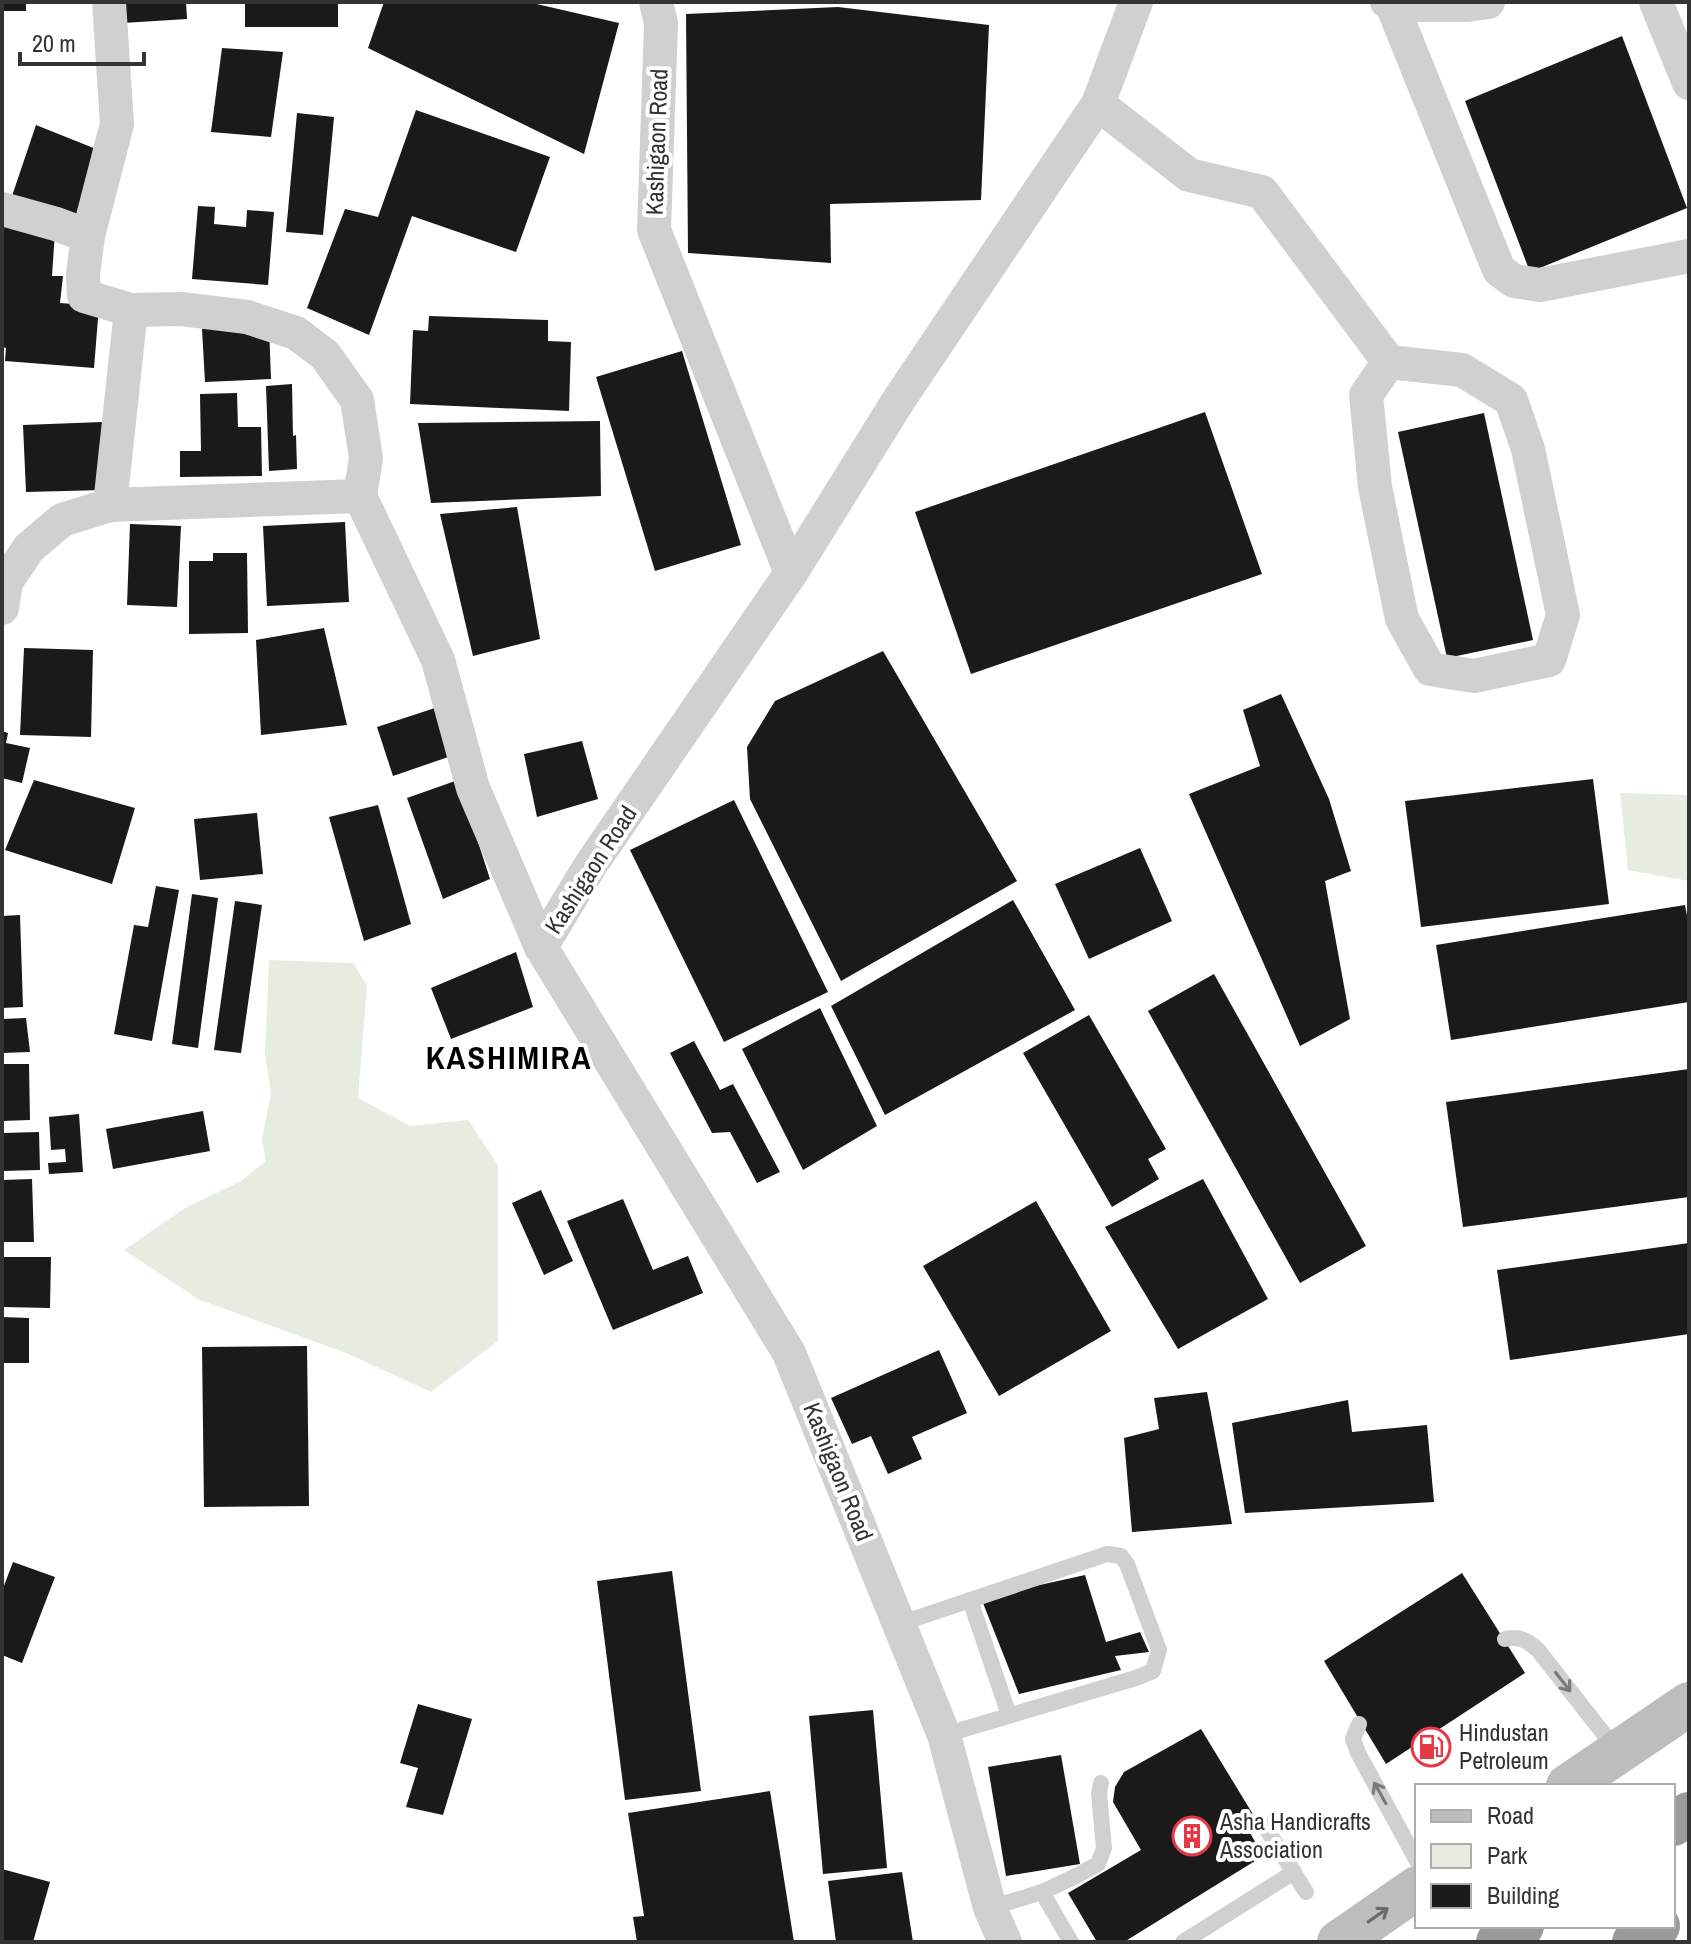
<svg xmlns="http://www.w3.org/2000/svg" width="1691" height="1944" viewBox="0 0 1691 1944" font-family="'Archivo Narrow',sans-serif">
	<style>
		.green { fill: #e6ecdf }
		.building { fill: #1a1a1a }
		.lines { fill: none; stroke-linecap: round; stroke-linejoin: round }
		.lane { stroke: #d0d0d0; stroke-width: 16 }
		.street { stroke: #d0d0d0; stroke-width: 34 }
		.secondary { stroke: #bdbdbd; stroke-width: 44 }
		.highway { stroke: #9a9a9a; stroke-width: 44 }
		.oneway { stroke: #7a7a7a }
		.oneway2 { stroke: #6a6a6a }
		.labels { text-anchor: middle; stroke-width: 8; stroke-linejoin: round; paint-order: stroke }
		.street-label { font-size: 24px; fill: #333; stroke: #fff }
		.poi-label { font-size: 24px; fill: #333; stroke: #fff; text-anchor: start }
		.district-label { font-size: 32px; font-weight: bold; letter-spacing: 2px; fill: #000; stroke: #fff }
	</style>
	<rect width="100%" height="100%" fill="#fff"/>
	<!-- green -->
	<g class="green">
		<path d="M1620 793 1689 795V881L1628 870Z"/>
		<path d="M269 960 353 963 367 986 358 1098 410 1126 468 1120 498 1165V1341L431 1392 346 1353 198 1299 124 1250 185 1208 241 1181 266 1161 262 1139 271 1093 265 1055Z"/>
	</g>
	<!-- building -->
	<g class="building">
		<rect x="2" y="2" width="24" height="9"/>
		<path d="M121 2H186L187 19 123 23Z"/>
		<rect x="245" y="2" width="93" height="25"/>
		<path d="M384 2H528L619 23 584 154 368 48Z"/>
		<path d="M838 7 989 25 981 200 830 204 831 263 688 253 686 14Z"/>
		<path d="M1622 36 1687 208 1530 272 1465 101Z"/>
		<path d="M222 48 283 52 271 137 211 132Z"/>
		<path d="M416 110 550 157 516 252 412 216 369 335 307 308 345 209 378 217Z"/>
		<path d="M297 113 334 117 323 235 286 232Z"/>
		<path d="M36 125 101 151 77 227 12 196Z"/>
		<path d="M198 206 215 207 214 224 246 227 247 210 274 212 268 285 192 279Z"/>
		<path d="M2 226 55 231 52 276H63L60 303 99 306 94 368 5 361 6 348 2 347Z"/>
		<path d="M429 316 548 320V341L571 342 569 411 410 404 413 330 428 331Z"/>
		<path d="M269 326 271 379 205 382 202 329Z"/>
		<path d="M682 351 741 545 655 571 596 377Z"/>
		<path d="M292 384 293 436 296 435 297 469 269 471 266 386Z"/>
		<path d="M237 393 238 427H261L262 476 180 477V451H201L200 394Z"/>
		<path d="M1205 412 1262 574 971 674 915 512Z"/>
		<path d="M1484 413 1533 640 1447 658 1398 432Z"/>
		<path d="M600 421 601 496 431 503 418 423Z"/>
		<path d="M102 422 104 490 26 492 23 425Z"/>
		<path d="M517 507 540 639 473 656 440 514Z"/>
		<path d="M345 522 349 602 267 606 263 526Z"/>
		<path d="M130 524 181 526 177 607 127 605Z"/>
		<path d="M213 553H247L248 633 189 634V561H213Z"/>
		<path d="M324 628 347 725 261 735 256 640Z"/>
		<path d="M24 648 93 650 91 737 20 735Z"/>
		<path d="M883 651 1017 881 841 981 750 799 747 747 775 701Z"/>
		<path d="M1281 694 1329 799 1351 871 1325 881 1350 1019 1300 1046 1189 794 1260 766 1243 710Z"/>
		<path d="M441 706 457 754 393 776 377 727Z"/>
		<path d="M2 731 8 733 6 743 30 748 22 783 2 778Z"/>
		<path d="M582 741 598 799 537 817 524 754Z"/>
		<path d="M1593 779 1609 904 1421 927 1405 801Z"/>
		<path d="M34 780 135 808 112 884 5 850Z"/>
		<path d="M458 780 490 879 443 899 407 798Z"/>
		<path d="M734 800 828 992 724 1042 630 850Z"/>
		<path d="M378 805 411 924 364 941 329 817Z"/>
		<path d="M257 813 263 874 200 880 194 819Z"/>
		<path d="M1140 848 1172 921 1089 959 1055 884Z"/>
		<path d="M156 886 179 890 152 1041 114 1034 134 925 148 927Z"/>
		<path d="M192 894 218 898 198 1048 172 1044Z"/>
		<path d="M1013 900 1075 1010 885 1115 831 1006Z"/>
		<path d="M235 901 262 905 241 1053 214 1050Z"/>
		<path d="M1685 905 1689 926V1002L1451 1040 1436 945Z"/>
		<path d="M20 915 23 1007 2 1008V916Z"/>
		<path d="M516 952 533 1007 451 1039 431 988Z"/>
		<path d="M1214 974 1366 1246 1300 1283 1148 1011Z"/>
		<path d="M820 1008 877 1126 803 1170 742 1049Z"/>
		<path d="M1089 1015 1166 1149 1148 1159 1159 1179 1112 1207 1023 1053Z"/>
		<path d="M26 1018 30 1052 2 1053V1019Z"/>
		<path d="M694 1041 720 1090 733 1084 780 1172 757 1183 730 1132 712 1133 670 1053Z"/>
		<path d="M2 1064H29L30 1120 2 1121Z"/>
		<path d="M1689 1069V1197L1463 1227 1446 1102Z"/>
		<path d="M203 1111 210 1151 113 1169 106 1129Z"/>
		<path d="M79 1114 83 1172 49 1174 48 1163 66 1162 65 1149 51 1150 49 1117Z"/>
		<path d="M39 1132 40 1170 2 1171V1133Z"/>
		<path d="M32 1179 34 1242H2V1180Z"/>
		<path d="M1203 1179 1268 1299 1178 1349 1105 1227Z"/>
		<path d="M541 1190 573 1261 544 1275 512 1203Z"/>
		<path d="M623 1199 653 1270 688 1256 703 1293 613 1330 567 1221Z"/>
		<path d="M1036 1201 1111 1331 999 1396 923 1266Z"/>
		<path d="M1689 1243V1334L1510 1360 1497 1270Z"/>
		<path d="M2 1257H51L50 1308 2 1307Z"/>
		<path d="M2 1317 29 1318V1363H2Z"/>
		<path d="M307 1346 309 1506 204 1507 202 1347Z"/>
		<path d="M939 1350 967 1413 912 1437 922 1459 888 1474 871 1436 852 1444 831 1398Z"/>
		<path d="M1207 1392 1232 1524 1132 1532 1124 1438 1159 1429 1154 1398Z"/>
		<path d="M1348 1400 1352 1432 1427 1425 1434 1502 1245 1513 1232 1423Z"/>
		<path d="M13 1562 55 1577 22 1663 2 1655V1591Z"/>
		<path d="M672 1571 701 1791 625 1800 597 1581Z"/>
		<path d="M1462 1573 1525 1673 1386 1764 1324 1661Z"/>
		<path d="M1085 1575 1106 1642 1140 1632 1149 1652 1115 1656 1121 1670 1019 1694 981 1598Z"/>
		<path d="M418 1704 472 1719 443 1815 406 1807 418 1768 400 1763Z"/>
		<path d="M873 1710 887 1868 823 1874 809 1716Z"/>
		<path d="M1201 1729 1254 1816 1244 1822 1263 1856 1124 1942H1097L1068 1893 1141 1850 1113 1802 1115 1787 1124 1772Z"/>
		<path d="M1061 1755 1080 1864 1006 1876 988 1767Z"/>
		<path d="M770 1791 794 1942H637L633 1917 644 1916 628 1813Z"/>
		<path d="M2 1869 50 1882 33 1942H2Z"/>
		<path d="M902 1872 913 1942H836L828 1881Z"/>
	</g>
	<g class="lines">
		<!-- lane -->
		<g class="lane">
			<path d="M970 1600 1009 1715"/>
			<path d="M899 1624 1107 1554 1121 1556 1127 1564 1159 1650 1153 1671 1136 1678 944 1735"/>
			<path d="M1505 1639C1519 1636 1527 1640 1538 1650L1618 1752"/>
			<path d="M1359 1724 1353 1739 1358 1753 1417 1861"/>
			<path d="M1264 1825 1306 1892"/>
			<path d="M1042 1892 1076 1876 1098 1864 1104 1848 1099 1793 1101 1783"/>
			<path d="M990 1908 1042 1892 1071 1942"/>
			<path d="M1183 1942 1294 1872"/>
		</g>
		<!-- street -->
		<g class="street">
			<path d="M109 2 117 124 88 236 83 274 84 296 131 310"/>
			<path d="M656 2 661 23 654 230 791 573 590 866 541 947 789 1353 944 1735 990 1908 1005 1942"/>
			<path d="M1387 2 1392 5H1467L1488 2"/>
			<path d="M1656 2 1689 83"/>
			<path d="M1392 5 1499 270 1514 281 1540 285 1689 256"/>
			<path d="M1098 104 1189 175 1262 192 1389 362 1462 370 1511 400 1528 449 1563 615 1549 660 1474 676 1430 669 1402 619 1375 487 1366 395 1389 362"/>
			<path d="M2 209 56 224 88 236"/>
			<path d="M110 505 360 496"/>
			<path d="M791 573 900 398 1098 104 1136 2"/>
			<path d="M2 608 6 582 29 548 62 520 110 505 131 310 181 309 247 317 296 333 325 355 357 400 366 458 360 496 438 660 473 788 541 947"/>
		</g>
		<!-- secondary -->
		<g class="secondary">
			<path d="M1568 1786 1689 1704"/>
			<path d="M1339 1942 1417 1888"/>
		</g>
		<!-- highway -->
		<g class="highway">
			<path d="M1673 1824 1689 1814"/>
			<path d="M1498 1942 1522 1926"/>
			<path d="M1634 1942 1658 1926"/>
		</g>
	</g>
	<!-- one-way arrows -->
	<defs><path id="oneway-shaft" d="M-6 0H5M1.5-3L5.5 0L1.5 3" fill="none" stroke-width="1.6" stroke-linecap="round" stroke-linejoin="round" transform="scale(2)"/></defs>
	<g class="oneway">
		<use href="#oneway-shaft" transform="translate(1563 1682) rotate(52)"/>
		<use href="#oneway-shaft" transform="translate(1380 1793) rotate(-119)"/>
	</g>
	<use class="oneway2" href="#oneway-shaft" transform="translate(1378 1915) rotate(-35)"/>
	<!-- icons -->
	<defs>
		<symbol id="fuel-ring" viewBox="-11 -11 22 22"><circle r="9.5" fill="#fff" stroke="#e63946" stroke-width="1.5"/><path d="M-5.5-6h7V0h2V4h1.3V-2.5L3-4.5l.8-.8L6-3V5H2.5V1h-1V6h-7ZM-4.2-4.7v3.2H.2V-4.7Z" fill="#e63946"/></symbol>
		<symbol id="building-ring" viewBox="-11 -11 22 22"><circle r="9.5" fill="#fff" stroke="#e63946" stroke-width="1.5"/><path d="M-4-6H4V6H1V3H-1V6H-4ZM-2.5-4.3h1.7v1.8h-1.7ZM.8-4.3h1.7v1.8H.8ZM-2.5-1h1.7V.8h-1.7ZM.8-1h1.7V.8H.8Z" fill="#e63946"/></symbol>
	</defs>
	<g fill-rule="evenodd">
		<use href="#fuel-ring" x="1409" y="1725" width="44" height="44"/>
		<use href="#building-ring" x="1170" y="1814" width="44" height="44"/>
	</g>
	<g class="labels">
		<!-- street labels -->
		<g class="street-label">
			<text transform="translate(657 142) rotate(-88)" y="8">Kashigaon Road</text>
			<text transform="translate(591 870) rotate(-57)" y="8">Kashigaon Road</text>
			<text transform="translate(838 1472) rotate(68)" y="8">Kashigaon Road</text>
		</g>
		<!-- poi labels -->
		<g class="poi-label">
			<text x="1459" y="1741">Hindustan<tspan x="1459" dy="28">Petroleum</tspan></text>
			<text x="1220" y="1830">Asha Handicrafts<tspan x="1220" dy="28">Association</tspan></text>
		</g>
		<!-- district labels -->
		<g class="district-label">
			<text x="509" y="1069">KASHIMIRA</text>
		</g>
	</g>
	<!-- border -->
	<rect width="1691" height="1944" fill="none" stroke="#333333" stroke-width="8"/>
	<!-- legend -->
	<rect x="1415" y="1784" width="260" height="144" fill="#ffffff" stroke="#adadad" stroke-width="2"/>
	<rect x="1431" y="1810" width="40" height="12" fill="#bdbdbd" stroke="#adadad" stroke-width="2"/>
	<text x="1487" y="1824" font-size="24" fill="#333333">Road</text>
	<rect x="1431" y="1844" width="40" height="24" fill="#e6ecdf" stroke="#adadad" stroke-width="2"/>
	<text x="1487" y="1864" font-size="24" fill="#333333">Park</text>
	<rect x="1431" y="1884" width="40" height="24" fill="#1a1a1a" stroke="#adadad" stroke-width="2"/>
	<text x="1487" y="1904" font-size="24" fill="#333333">Building</text>
	<!-- scale -->
	<path d="M20 52v12h124v-12" fill="none" stroke="#333333" stroke-width="4"/>
	<text x="32" y="52" font-size="24" fill="#333333" stroke="#ffffff" stroke-width="6" paint-order="stroke">20 m</text>
</svg>
